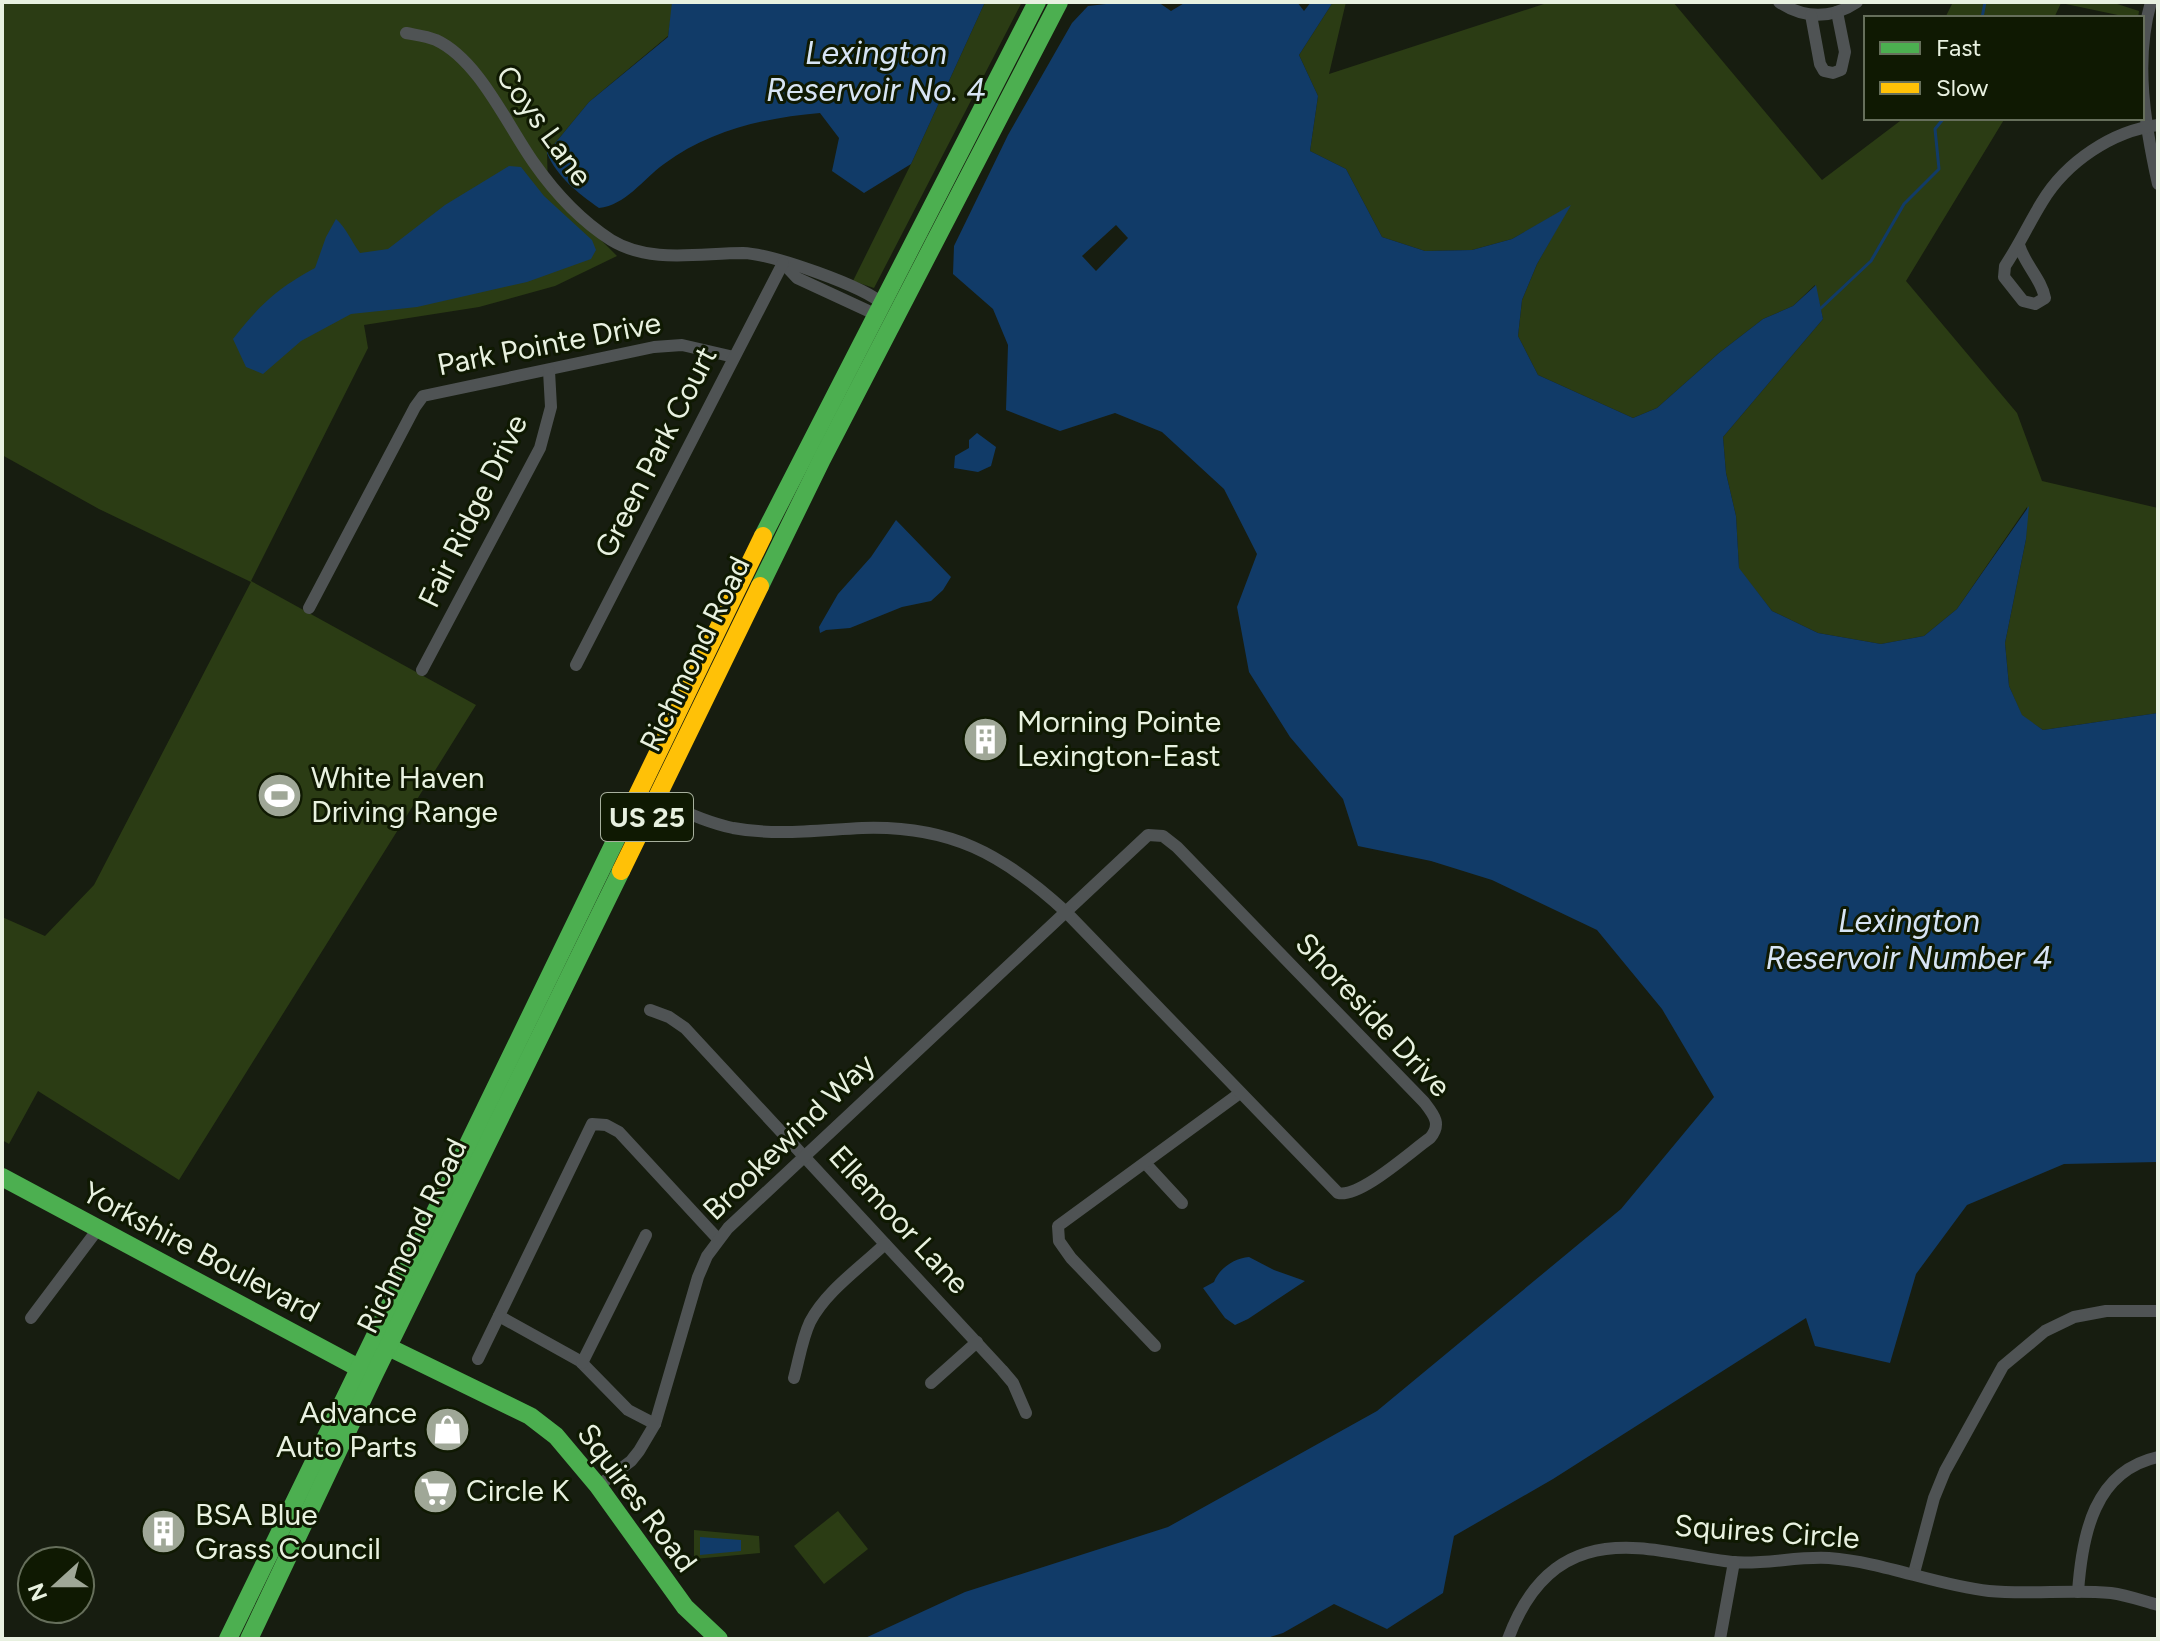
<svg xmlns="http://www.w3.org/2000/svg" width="2160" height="1641" viewBox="0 0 2160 1641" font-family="Figtree,sans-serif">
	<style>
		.green { fill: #2b3c14 }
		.water { fill: #113b68 }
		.pier { fill: #171d10 }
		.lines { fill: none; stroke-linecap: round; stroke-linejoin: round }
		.stream { stroke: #113b68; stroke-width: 3 }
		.street { stroke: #4f5354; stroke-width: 12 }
		.fast { stroke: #4caf50; stroke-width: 18 }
		.slow { stroke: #ffc107; stroke-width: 18 }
		.labels { text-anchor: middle; stroke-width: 6; stroke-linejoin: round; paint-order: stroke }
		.shield { fill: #0f1902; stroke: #a7b09d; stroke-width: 2 }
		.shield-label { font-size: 28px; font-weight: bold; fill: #e8f1e0 }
		.street-label { font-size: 30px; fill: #e8f1e0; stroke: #0f1902 }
		.poi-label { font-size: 30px; fill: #e8f1e0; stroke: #0f1902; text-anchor: start }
		.water-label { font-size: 32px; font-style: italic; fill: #d7e4f4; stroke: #0f1902 }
	</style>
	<rect width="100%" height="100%" fill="#171d10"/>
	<!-- green -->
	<g class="green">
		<path d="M2 2H672L673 5 668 36 589 102 547 153 548 187 617 256 555 286 479 307 364 325 368 348 251 581 476 705 179 1180 38 1091 9 1144 2 1140V917L45 936 94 885 251 582 99 509 2 455Z"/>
		<path d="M985 2H1022L874 288 853 281 911 164Z"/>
		<path d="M1333 2H1346L1329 74 1550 2H1673L1822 180 1904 118H2005L1906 281 2017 413 2042 481 2158 508V713L2043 730 2022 716 2009 686 2005 643 2026 539 2027 507 1957 609 1924 636 1881 644 1818 633 1772 611 1739 569 1736 516 1726 473 1723 437 1823 319 1815 285 1793 306 1763 319 1719 353 1657 408 1633 418 1538 375 1518 336 1522 300 1537 264 1569 207 1512 239 1472 250 1425 251 1382 237 1346 169 1310 151 1318 96 1299 55Z"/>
		<path d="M1953 2H2111L2139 11 2138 18H2132L2061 3 2054 18H1945Z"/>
		<path d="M838 1511 868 1549 824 1584 794 1546Z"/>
		<path d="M694 1530 759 1536 760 1553 694 1559Z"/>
	</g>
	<!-- water -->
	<g class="water">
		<path d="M672 2H985L911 164 864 193 832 171 839 138 820 113C764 118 710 130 664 164 642 180 626 205 599 208 578 193 557 177 547 153L589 102 668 37Z"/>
		<path d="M1124 2H1158L1171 11 1186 2H1297L1304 11 1311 2H1333L1299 55 1318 96 1310 151 1346 169 1382 237 1425 251 1472 250 1512 239 1571 205 1537 264 1522 300 1518 336 1538 375 1633 418 1657 408 1719 353 1763 319 1793 306 1816 285 1823 319 1723 437 1726 473 1736 516 1739 568 1772 611 1818 633 1881 644 1924 636 1957 609 2029 506 2026 539 2005 643 2009 686 2022 715 2043 730 2158 713V1162L2064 1164 1967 1205 1916 1274 1890 1363 1815 1346 1806 1318 1553 1479 1454 1536 1443 1593 1387 1629 1334 1604 1283 1633 1264 1639H863L965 1592 1168 1527 1377 1411 1621 1209 1714 1097 1662 1009 1597 930 1492 880 1431 861 1358 846 1343 799 1290 737 1249 672 1237 607 1257 554 1224 489 1162 432 1115 413 1060 431 1006 410 1008 345 993 309 953 274 954 246 1008 135 1072 23 1088 6Z"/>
		<path d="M509 166 521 167 544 196 592 240 596 250 591 259 527 282 417 307 351 314 301 341 263 374 246 367 233 339C260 305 276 289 315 268L326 237 336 219C347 229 351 241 360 253L388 249 445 205Z"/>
		<path d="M977 433 996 447 991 466 978 472 954 468 955 456 969 448V440Z"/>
		<path d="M896 520 951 577 943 590 931 601 902 607 850 628 826 630 820 633 819 627 838 594 871 557Z"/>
		<path d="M1249 1257 1274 1270 1305 1281 1248 1319 1235 1325 1225 1318 1203 1288 1214 1282C1219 1268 1235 1258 1249 1257Z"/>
		<path d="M700 1537 741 1540V1551L700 1555Z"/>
	</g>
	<!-- pier -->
	<path class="pier" d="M1116 225 1128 238 1096 271 1082 256Z"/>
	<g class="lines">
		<!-- stream -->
		<g class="stream">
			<path d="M1982 18 1985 2"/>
			<path d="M1821 308 1871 261 1904 204 1939 169 1935 129 1944 118"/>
		</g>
		<!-- street -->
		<g class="street">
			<path d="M1779 2C1804 19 1832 19 1857 2"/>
			<path d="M2151 2C2134 60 2145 126 2158 184"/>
			<path d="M1811 15 1820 64 1824 71 1833 73 1841 70 1845 52 1837 12"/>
			<path d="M406 33C416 35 426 36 436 40 479 60 507 125 534 163 555 193 580 220 611 240 650 264 699 253 743 253 772 254 864 286 884 305"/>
			<path d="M2019 245C2025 265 2041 278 2045 298L2035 304 2023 301 2004 277 2005 266C2019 245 2029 223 2042 202 2066 162 2112 131 2158 125"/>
			<path d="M783 263 797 278 877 315"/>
			<path d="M309 608 415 407 423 396 654 347 682 345 734 357"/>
			<path d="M576 665 783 263"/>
			<path d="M422 670 540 448 551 407 549 371"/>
			<path d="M650 1010 669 1017 685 1028 1002 1370 1013 1383 1026 1413"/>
			<path d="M1146 1164 1182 1203"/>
			<path d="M499 1316 580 1361 628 1410 655 1424"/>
			<path d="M31 1318 98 1229"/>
			<path d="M1155 1346 1071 1258 1059 1241 1058 1226 1240 1093"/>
			<path d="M478 1359 592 1124 606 1125 619 1132 718 1239"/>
			<path d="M582 1363 646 1235"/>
			<path d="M794 1378C799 1360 802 1339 810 1322 826 1291 860 1268 885 1244"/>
			<path d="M931 1383 977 1342"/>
			<path d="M598 1486 631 1461 639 1451 655 1424 698 1277 707 1256 728 1228 1148 835 1163 836 1177 847 1424 1102C1434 1115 1442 1124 1430 1138 1410 1152 1360 1198 1338 1193L1066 912C1003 854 950 825 862 828 819 830 775 836 733 828 705 822 679 809 652 798"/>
			<path d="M1914 1573 1934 1498 1945 1471 2003 1366 2045 1331 2074 1317 2106 1311H2158"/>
			<path d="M2078 1592C2082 1535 2094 1471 2158 1457"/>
			<path d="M1508 1639C1522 1601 1546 1565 1587 1553 1634 1539 1685 1557 1732 1562 1764 1565 1797 1556 1829 1558 1884 1562 1935 1585 1989 1591 2030 1595 2071 1589 2111 1593 2127 1595 2143 1601 2158 1605"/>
			<path d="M1720 1639 1734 1562"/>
		</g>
		<!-- fast -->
		<g class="fast">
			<path d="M763 536 1037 2"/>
			<path d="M760 586 822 459 1059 2"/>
			<path d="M2 1177 368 1373"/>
			<path d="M380 1343 530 1416 556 1436 598 1486 685 1607 719 1639"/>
			<path d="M228 1639 619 833"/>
			<path d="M249 1639 374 1375 621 871"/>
		</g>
		<!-- slow -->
		<g class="slow">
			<path d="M619 833 763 536"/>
			<path d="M621 871 760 586"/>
		</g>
	</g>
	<!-- icons -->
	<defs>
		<symbol id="building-disc" viewBox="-11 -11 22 22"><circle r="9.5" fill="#9fa797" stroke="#0f1902"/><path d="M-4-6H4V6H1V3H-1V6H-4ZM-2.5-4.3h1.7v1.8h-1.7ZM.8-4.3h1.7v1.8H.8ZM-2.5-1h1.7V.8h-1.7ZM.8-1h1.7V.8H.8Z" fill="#fff"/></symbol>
		<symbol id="stadium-disc" viewBox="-11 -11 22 22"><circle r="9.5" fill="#9fa797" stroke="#0f1902"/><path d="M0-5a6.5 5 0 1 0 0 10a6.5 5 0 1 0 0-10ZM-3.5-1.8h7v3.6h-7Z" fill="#fff"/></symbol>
		<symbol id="shop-disc" viewBox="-11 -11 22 22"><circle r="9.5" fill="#9fa797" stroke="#0f1902"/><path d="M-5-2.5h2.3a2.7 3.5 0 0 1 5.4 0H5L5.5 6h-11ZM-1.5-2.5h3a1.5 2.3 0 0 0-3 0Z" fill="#fff"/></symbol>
		<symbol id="supermarket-disc" viewBox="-11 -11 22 22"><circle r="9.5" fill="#9fa797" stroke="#0f1902"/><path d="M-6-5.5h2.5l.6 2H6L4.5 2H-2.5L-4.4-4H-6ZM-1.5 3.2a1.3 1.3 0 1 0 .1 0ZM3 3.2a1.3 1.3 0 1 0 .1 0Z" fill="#fff"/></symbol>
	</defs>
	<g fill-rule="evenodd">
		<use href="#building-disc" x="960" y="714" width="51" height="51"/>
		<use href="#stadium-disc" x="254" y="770" width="51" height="51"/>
		<use href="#shop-disc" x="422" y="1404" width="51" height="51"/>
		<use href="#supermarket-disc" x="410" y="1466" width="51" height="51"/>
		<use href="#building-disc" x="138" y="1506" width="51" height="51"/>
	</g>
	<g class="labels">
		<!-- shield labels -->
		<rect class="shield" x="601" y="793" width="92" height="48" rx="6"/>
		<g class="shield-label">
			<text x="647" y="827">US 25</text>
		</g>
		<!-- street labels -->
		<g class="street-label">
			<text transform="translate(544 126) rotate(54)" y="10">Coys Lane</text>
			<text transform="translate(549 344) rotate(-11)" y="10">Park Pointe Drive</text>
			<text transform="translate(656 452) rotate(-63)" y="10">Green Park Court</text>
			<text transform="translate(473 511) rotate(-64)" y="10">Fair Ridge Drive</text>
			<text transform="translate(695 654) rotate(-64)" y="10">Richmond Road</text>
			<text transform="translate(1373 1015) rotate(47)" y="10">Shoreside Drive</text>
			<text transform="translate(789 1137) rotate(-44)" y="10">Brookewind Way</text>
			<text transform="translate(899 1220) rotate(47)" y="10">Ellemoor Lane</text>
			<text transform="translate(412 1236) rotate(-64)" y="10">Richmond Road</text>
			<text transform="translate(201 1252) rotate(28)" y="10">Yorkshire Boulevard</text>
			<text transform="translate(637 1498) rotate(53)" y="10">Squires Road</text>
			<text transform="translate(1767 1532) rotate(4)" y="10">Squires Circle</text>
		</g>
		<!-- poi labels -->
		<g class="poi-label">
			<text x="1017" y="732">Morning Pointe<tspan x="1017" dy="34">Lexington-East</tspan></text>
			<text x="311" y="788">White Haven<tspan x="311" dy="34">Driving Range</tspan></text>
			<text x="417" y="1423" text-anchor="end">Advance<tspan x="417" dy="34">Auto Parts</tspan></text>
			<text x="466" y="1501">Circle K</text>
			<text x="195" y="1525">BSA Blue<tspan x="195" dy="34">Grass Council</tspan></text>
		</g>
		<!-- water labels -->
		<g class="water-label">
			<text x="876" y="64">Lexington<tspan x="876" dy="37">Reservoir No. 4</tspan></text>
			<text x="1909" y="932">Lexington<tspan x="1909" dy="37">Reservoir Number 4</tspan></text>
		</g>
	</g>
	<!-- border -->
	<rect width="2160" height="1641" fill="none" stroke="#e8f1e0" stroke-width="8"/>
	<!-- legend -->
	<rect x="1864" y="16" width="280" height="104" fill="#0f1902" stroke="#666f5b" stroke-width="2"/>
	<rect x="1880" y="42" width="40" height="12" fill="#4caf50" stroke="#666f5b" stroke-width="2"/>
	<text x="1936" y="56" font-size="24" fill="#e8f1e0">Fast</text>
	<rect x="1880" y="82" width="40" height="12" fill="#ffc107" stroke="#666f5b" stroke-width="2"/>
	<text x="1936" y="96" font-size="24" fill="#e8f1e0">Slow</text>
	<!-- north arrow -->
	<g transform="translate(56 1585) rotate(249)"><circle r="38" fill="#0f1902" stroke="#666f5b" stroke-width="2"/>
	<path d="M0-6L14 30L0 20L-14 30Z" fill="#9fa797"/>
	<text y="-12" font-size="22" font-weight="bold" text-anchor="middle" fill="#e8f1e0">N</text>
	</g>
</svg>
